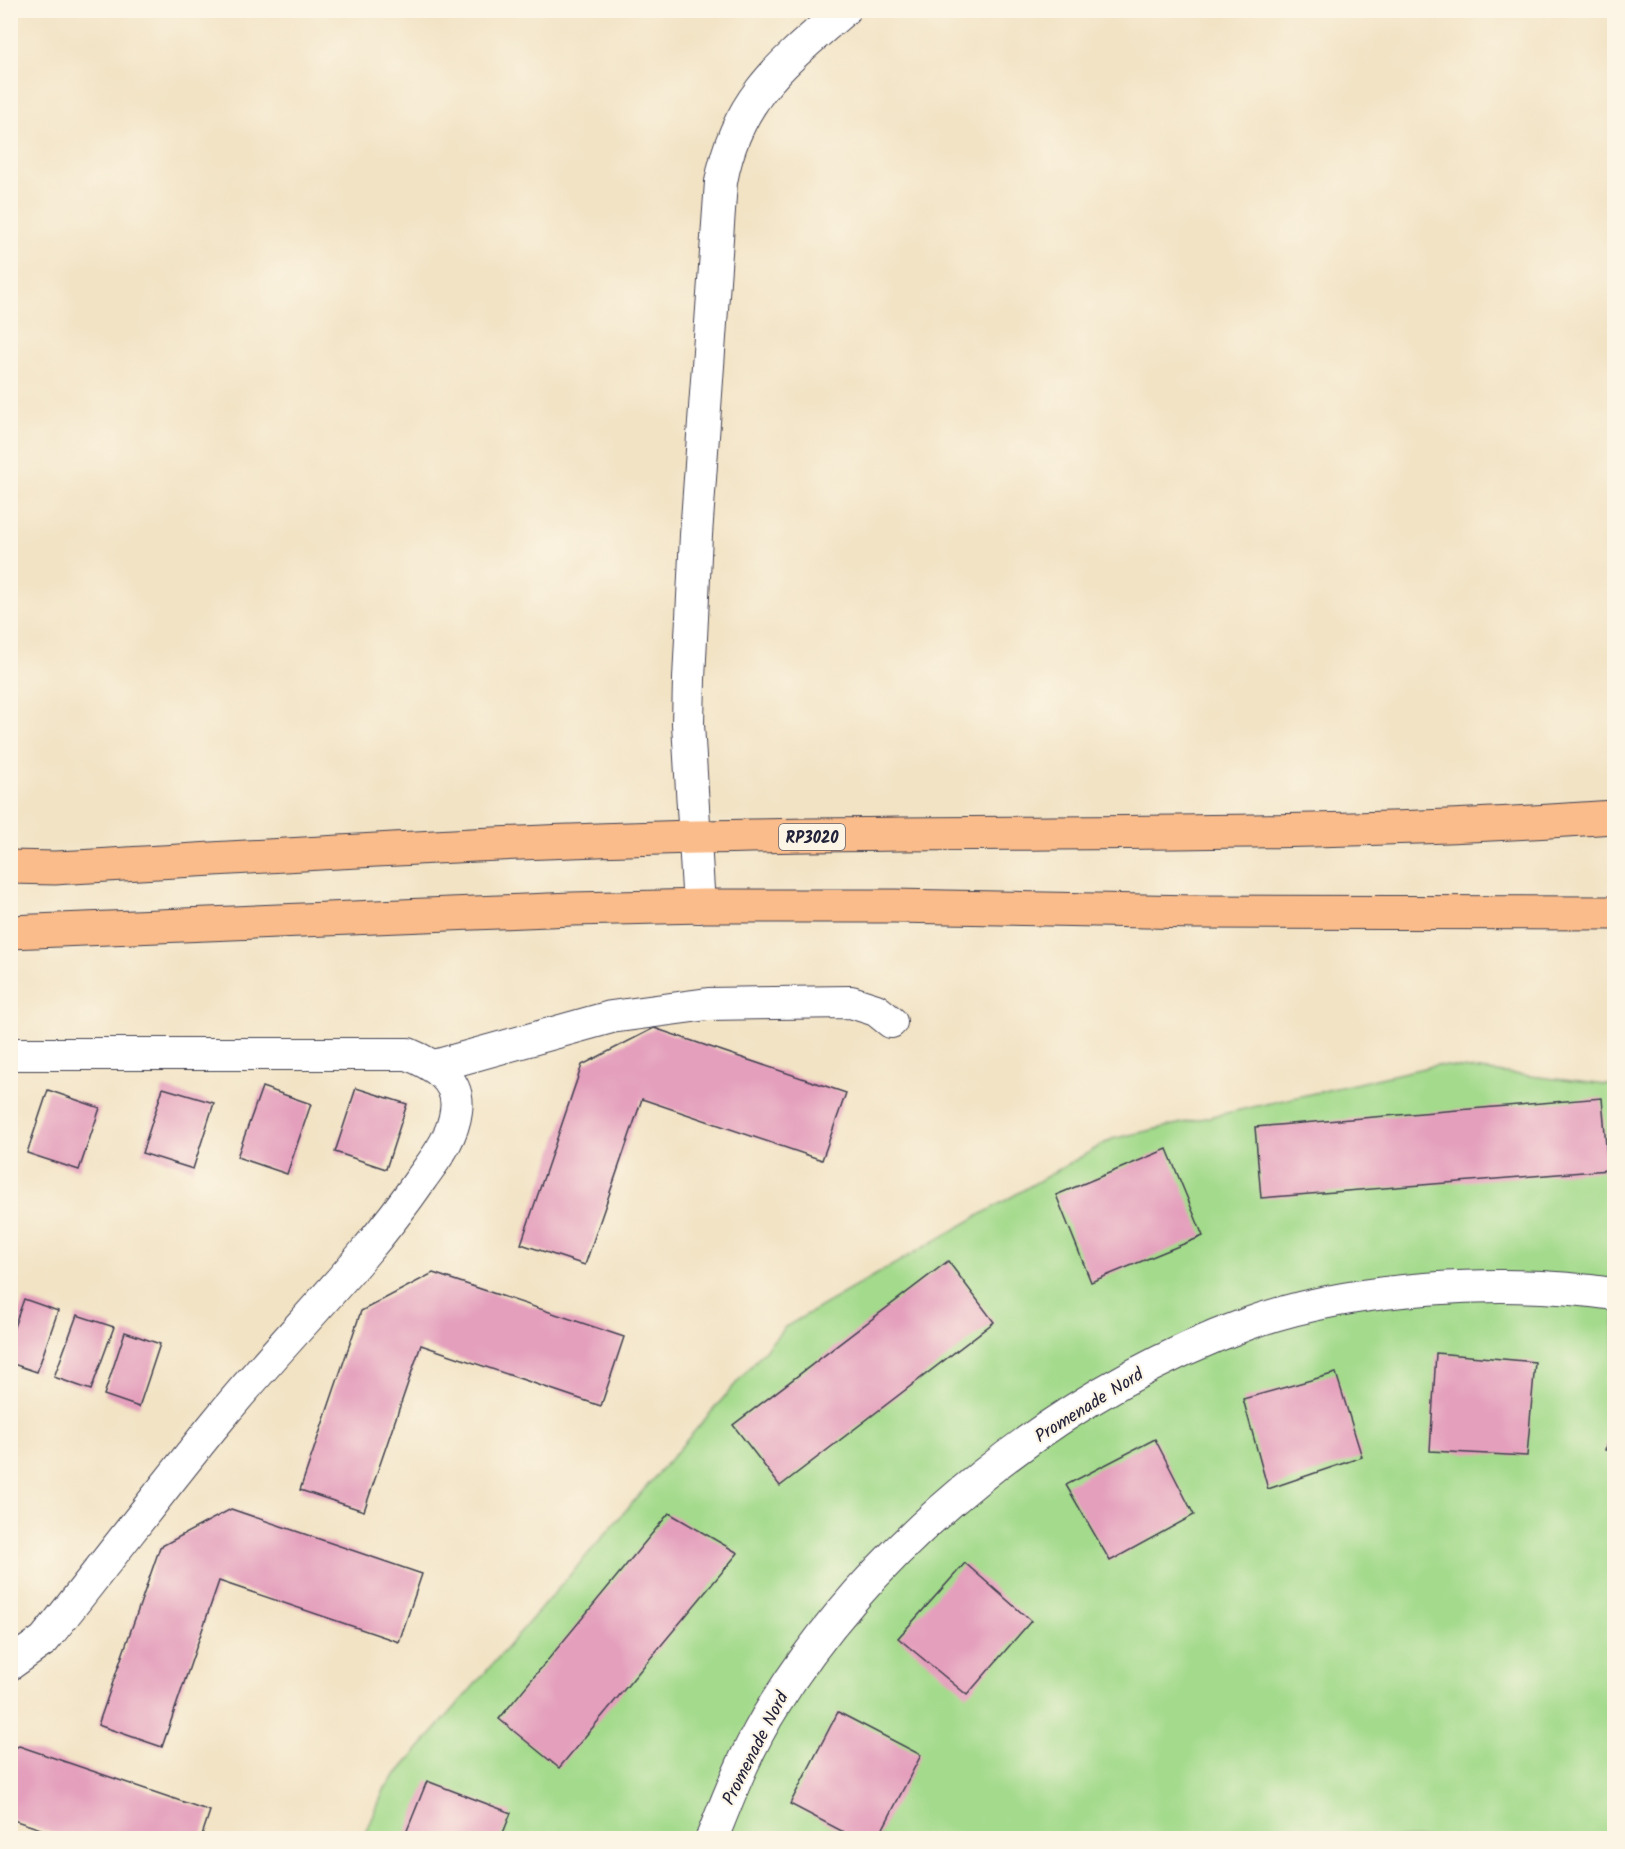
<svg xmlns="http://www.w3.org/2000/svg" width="1625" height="1849" viewBox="0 0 1625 1849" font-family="Kalam,sans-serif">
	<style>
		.green { fill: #a3da8b; stroke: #627e63; stroke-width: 1.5 }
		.building { fill: #e49fbc }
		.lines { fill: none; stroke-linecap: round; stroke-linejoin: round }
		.street-casing { stroke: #413f50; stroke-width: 34 }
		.highway-casing { stroke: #413f50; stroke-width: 35 }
		.street { stroke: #fff; stroke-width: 32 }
		.highway { stroke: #f9bc8a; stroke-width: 33 }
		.labels { text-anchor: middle; stroke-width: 4.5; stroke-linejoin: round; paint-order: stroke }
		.shield { fill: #fcf5e5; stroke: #63616e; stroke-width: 1.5 }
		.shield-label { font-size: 16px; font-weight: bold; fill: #22223b }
		.street-label { font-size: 18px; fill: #22223b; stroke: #fcf5e5 }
	</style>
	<rect width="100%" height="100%" fill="#fcf5e5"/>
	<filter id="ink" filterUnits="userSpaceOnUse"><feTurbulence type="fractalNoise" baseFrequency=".0167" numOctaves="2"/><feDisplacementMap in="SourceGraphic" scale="12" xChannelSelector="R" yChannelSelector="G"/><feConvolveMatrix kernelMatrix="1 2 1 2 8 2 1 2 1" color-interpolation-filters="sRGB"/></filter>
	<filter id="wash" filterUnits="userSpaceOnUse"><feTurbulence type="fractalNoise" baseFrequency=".008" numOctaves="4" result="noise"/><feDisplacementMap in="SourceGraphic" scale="24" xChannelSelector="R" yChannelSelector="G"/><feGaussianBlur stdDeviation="1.35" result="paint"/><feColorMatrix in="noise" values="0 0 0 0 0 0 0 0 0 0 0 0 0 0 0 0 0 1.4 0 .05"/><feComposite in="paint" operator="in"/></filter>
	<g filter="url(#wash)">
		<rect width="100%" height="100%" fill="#f2e3c5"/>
		<!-- green -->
		<path class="green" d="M1437 1065 1614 1086V1838H364L385 1788 785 1327 1112 1139Z"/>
		<g id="blocks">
			<!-- building -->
			<g class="building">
				<path d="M654 1028 846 1093 822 1160 642 1099 585 1265 521 1244 582 1065Z"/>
				<path d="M262 1087 311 1104 287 1174 237 1157Z"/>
				<path d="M163 1088 214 1103 193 1169 142 1153Z"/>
				<path d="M356 1088 407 1104 386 1169 335 1152Z"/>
				<path d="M48 1090 100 1108 79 1170 27 1153Z"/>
				<path d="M1602 1098 1608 1170 1261 1198 1255 1127Z"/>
				<path d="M1167 1149 1203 1236 1091 1282 1056 1195Z"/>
				<path d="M948 1261 994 1322 780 1486 733 1425Z"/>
				<path d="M433 1273 624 1337 601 1406 421 1345 364 1511 300 1490 361 1311Z"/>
				<path d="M24 1299 58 1311 37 1372 10 1363V1338Z"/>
				<path d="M77 1315 114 1327 91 1390 54 1377Z"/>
				<path d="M125 1332 160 1344 139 1407 104 1395Z"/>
				<path d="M1436 1353 1535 1362 1527 1456 1430 1451Z"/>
				<path d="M1336 1373 1362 1457 1268 1489 1243 1399Z"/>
				<path d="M1614 1415V1452L1605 1450Z"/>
				<path d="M1155 1439 1194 1515 1110 1561 1066 1485Z"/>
				<path d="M231 1509 422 1574 399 1642 219 1581 162 1747 98 1725 160 1547Z"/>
				<path d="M669 1513 738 1553 559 1768 499 1719Z"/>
				<path d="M965 1563 1031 1621 967 1695 898 1638Z"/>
				<path d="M838 1712 921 1755 878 1838H855L790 1804Z"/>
				<path d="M19 1746 210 1811 201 1838H68L10 1819V1750Z"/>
				<path d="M427 1781 511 1813 501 1838H404Z"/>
			</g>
		</g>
	</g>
	<g filter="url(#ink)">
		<use href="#blocks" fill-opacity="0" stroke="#413f50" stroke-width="1.5"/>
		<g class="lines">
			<defs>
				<g id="street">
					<path d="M699 907 688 724 689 679 696 535 721 182C736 98 783 63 844 10"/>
					<path d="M10 1054H408C432 1064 461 1079 456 1111 453 1137 436 1158 421 1179 362 1265 285 1338 219 1419 160 1491 103 1567 44 1640L10 1664"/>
					<path d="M435 1066 611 1017 708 1004 851 1002 876 1010 891 1022"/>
					<path d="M712 1838C730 1793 748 1746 775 1704 879 1537 1063 1391 1247 1324 1351 1286 1506 1278 1614 1294"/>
				</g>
				<g id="highway">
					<path d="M10 867 55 868C269 856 483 842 698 837 1003 830 1310 838 1614 817"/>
					<path d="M10 932 572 909 704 906H894L1195 912 1614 913"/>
				</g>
			</defs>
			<!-- street casing -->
			<use href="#street" class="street-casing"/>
			<!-- highway casing -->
			<use href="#highway" class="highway-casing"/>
			<!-- street -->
			<use href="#street" class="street"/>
			<!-- highway -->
			<use href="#highway" class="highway"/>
		</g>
	</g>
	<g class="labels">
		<!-- shield labels -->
		<rect class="shield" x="779" y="824" width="66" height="26" rx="4.5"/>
		<g class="shield-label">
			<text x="812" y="843">RP3020</text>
		</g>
		<!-- street labels -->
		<g class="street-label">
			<text transform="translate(1089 1405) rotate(-32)" y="6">Promenade Nord</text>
			<text transform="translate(755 1748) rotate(-63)" y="6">Promenade Nord</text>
		</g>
	</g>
	<!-- margin -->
	<rect width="1625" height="1849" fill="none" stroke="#fcf5e5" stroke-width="36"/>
</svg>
